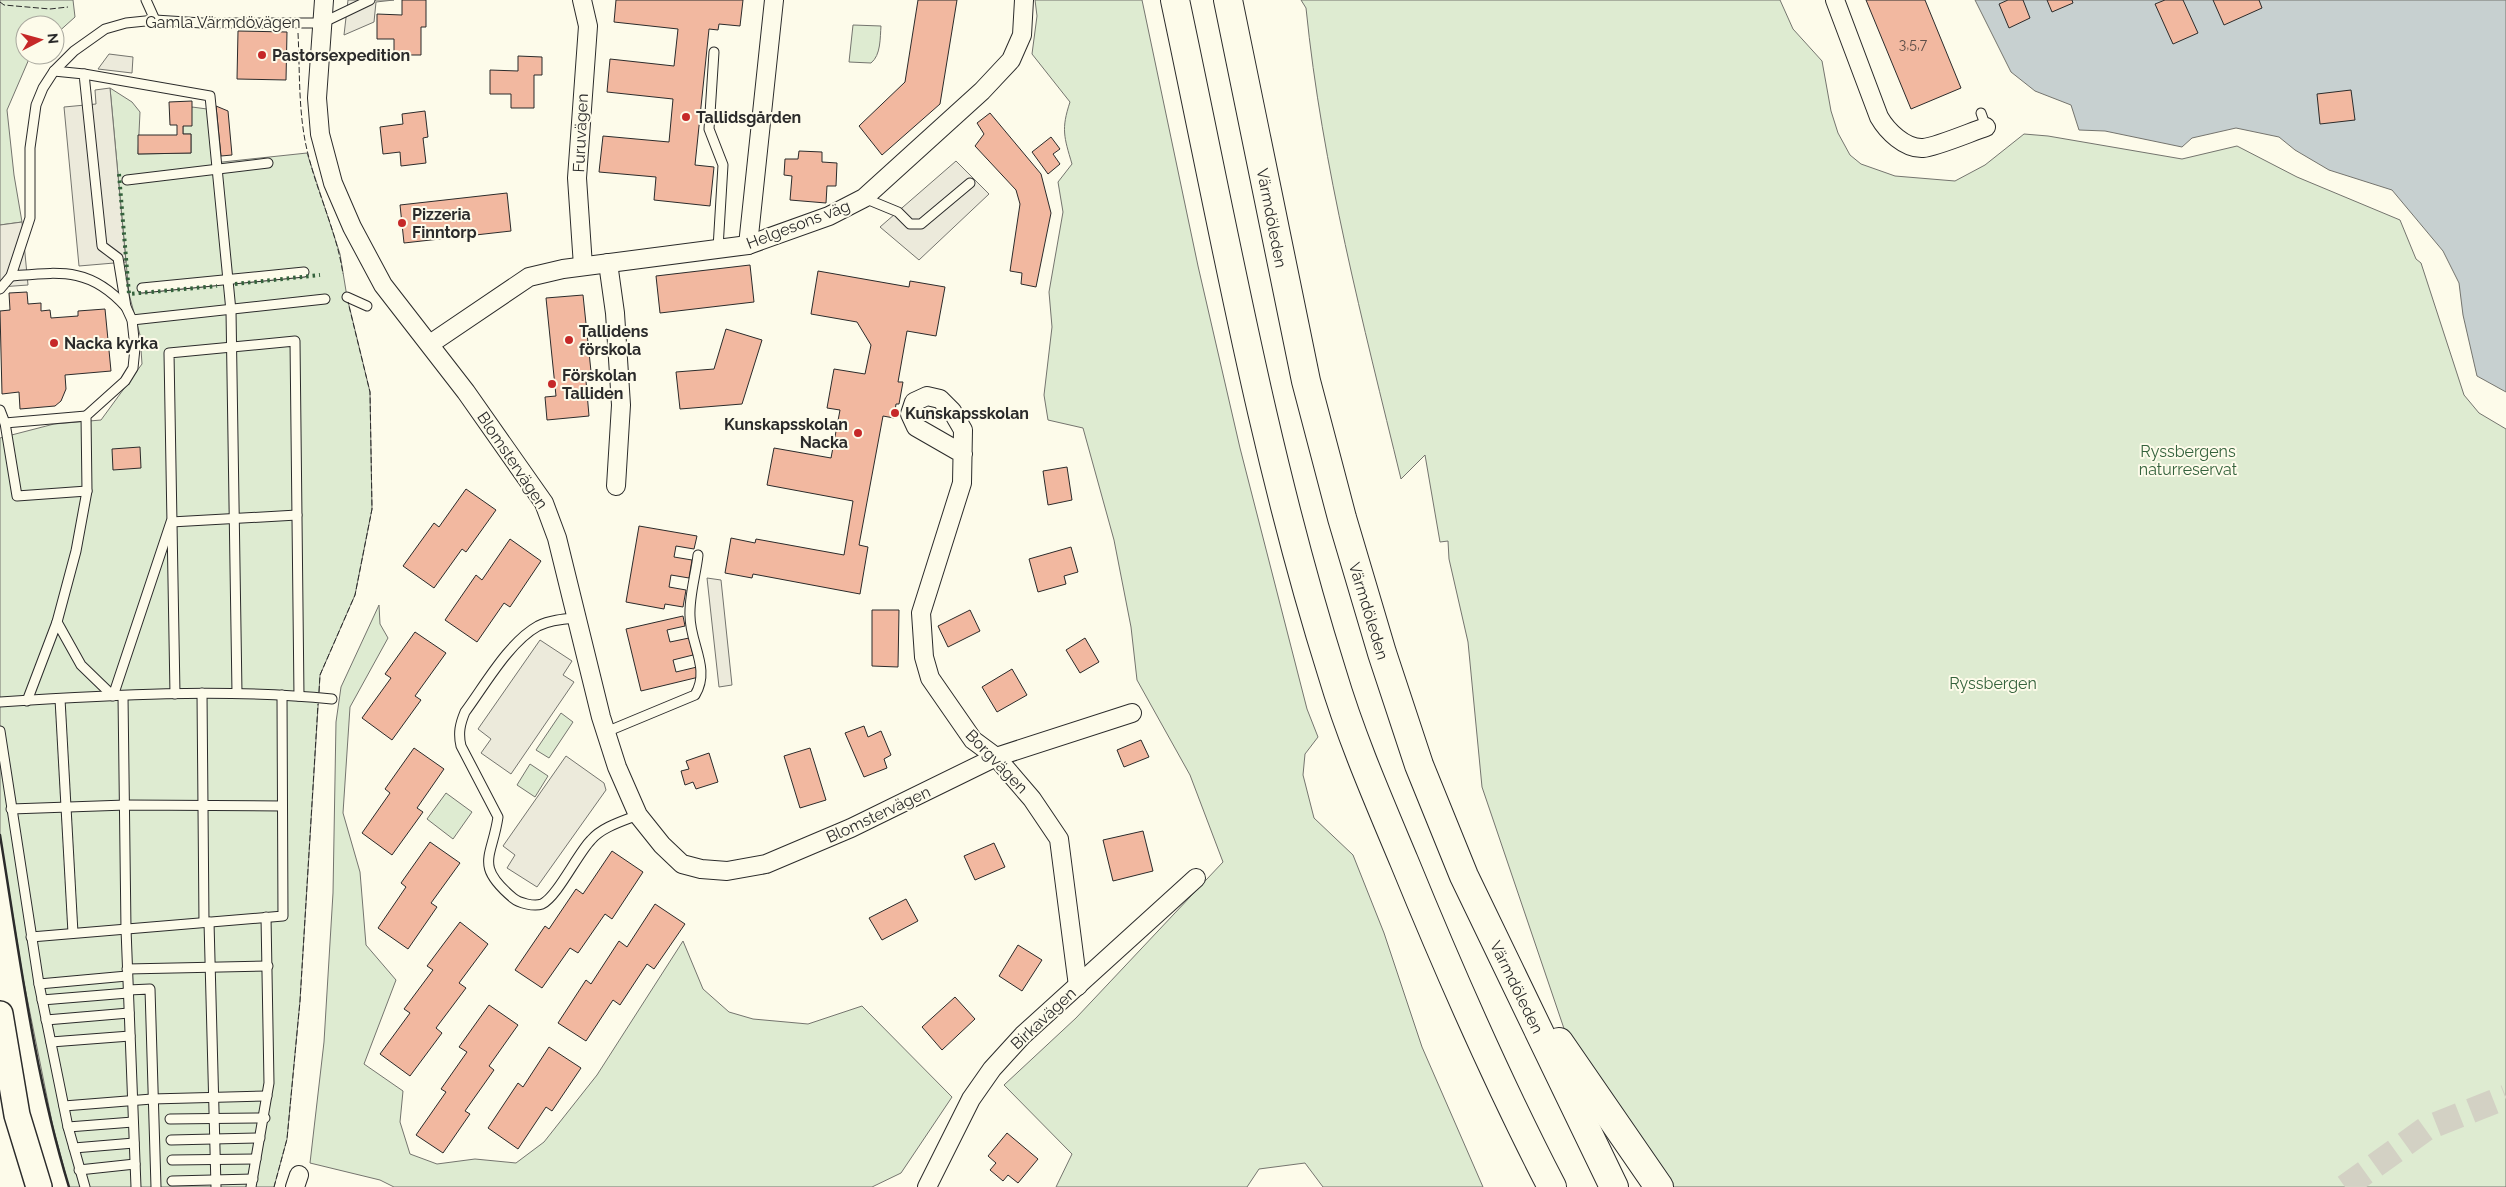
<svg xmlns="http://www.w3.org/2000/svg" width="2506" height="1187" viewBox="0 0 2506 1187" font-family="Raleway,sans-serif">
	<style>
		.green { fill: #deebd1; stroke: #74746e }
		.parking { fill: #eceadb; stroke: #74746e }
		.water { fill: #c7d0d0; stroke: #74746e }
		.building { fill: #f2b8a0; stroke: #2b2b2b }
		.lines { fill: none; stroke-linecap: round; stroke-linejoin: round }
		.secondary-tunnel { stroke: #d3d1c4; stroke-width: 25; stroke-dasharray: 25 12; stroke-linecap: butt }
		.lane-casing { stroke: #2b2b2b; stroke-width: 11 }
		.street-casing { stroke: #2b2b2b; stroke-width: 20 }
		.secondary-casing { stroke: #2b2b2b; stroke-width: 28 }
		.highway-casing { stroke: #2b2b2b; stroke-width: 30 }
		.lane { stroke: #fdfbea; stroke-width: 9 }
		.street { stroke: #fdfbea; stroke-width: 18 }
		.secondary { stroke: #fdfbea; stroke-width: 25 }
		.highway { stroke: #fdfbea; stroke-width: 28 }
		.hedge { stroke: #34623c; stroke-width: 4; stroke-dasharray: 2.5 4; stroke-linecap: butt }
		.fence { stroke: #2b2b2b; stroke-width: 1; stroke-dasharray: 6 2.5; stroke-linecap: butt }
		.wall { stroke: #2b2b2b; stroke-width: 2.5 }
		.poi-dot { fill: #c62828; stroke: #fdfbea; stroke-width: 2 }
		.labels { text-anchor: middle; stroke-width: 4; stroke-linejoin: round; paint-order: stroke }
		.number-label { font-size: 14px; fill: #5d4e48 }
		.street-label { font-size: 16px; fill: #2b2b2b; stroke: #fdfbea }
		.poi-label { font-size: 16px; font-weight: bold; fill: #2b2b2b; stroke: #fdfbea; text-anchor: start }
		.park-label { font-size: 16px; fill: #34623c; stroke: #fdfbea }
	</style>
	<rect width="100%" height="100%" fill="#fdfbea"/>
	<!-- green -->
	<g class="green">
		<path d="M0 0H73L75 17 55 35V25H25V55H35L29 59 7 110 14 175 22 222 0 225Z"/>
		<path d="M1035 0H1142L1198 266 1240 448 1307 709 1318 737 1305 754 1303 775 1314 818 1353 855 1384 933 1422 1047 1483 1187H1323L1305 1163 1259 1169 1247 1187H1056L1072 1154 1004 1085 1076 1018 1223 862 1190 775 1137 680 1131 627 1114 540 1083 428 1048 420 1044 395 1052 327 1049 292 1063 212 1058 182 1072 164C1064 137 1061 129 1070 102L1032 54 1037 16Z"/>
		<path d="M1301 0H1780L1793 29 1822 61 1831 111 1838 133 1850 155 1861 164 1895 176 1955 181 1985 165 2024 134 2048 136 2182 159 2237 146 2297 177 2400 220 2416 259 2421 263 2464 395 2479 413 2506 429V1187H1673L1574 1058 1482 787 1468 642 1449 559 1448 541 1440 542 1425 455 1401 479C1363 323 1322 167 1306 8Z"/>
		<path d="M853 25 881 26C880 38 881 55 871 63L849 62Z"/>
		<path d="M110 88 132 102 140 112 138 154 191 153V134H183V126L192 107 207 109 213 163 307 153 340 254 347 297 370 392 372 509 355 595 320 675 300 1001 287 1139 274 1187H69L53 1127 23 978 0 835V438L54 424 101 420 142 364 140 335 129 294Z"/>
		<path d="M379 605 380 624 388 638 350 707 343 813 360 872 366 945 396 980 364 1064 403 1091 400 1122 410 1154 437 1164 475 1159 516 1163 544 1142 597 1075 683 941 703 989 729 1012 753 1019 808 1024 862 1006 952 1097 901 1173 872 1187H394L380 1180 310 1163 324 1042 333 893 336 722 341 687Z"/>
		<path d="M561 713 573 722 549 758 536 750Z"/>
		<path d="M530 764 548 776 535 797 517 785Z"/>
		<path d="M446 793 472 812 453 839 427 819Z"/>
	</g>
	<!-- parking -->
	<g class="parking">
		<path d="M348 0H394L376 2 374 22 344 35Z"/>
		<path d="M109 54 133 57 132 73 98 69Z"/>
		<path d="M110 88 126 262 79 266 64 107 96 104 95 90Z"/>
		<path d="M956 161 989 194 919 260 880 227Z"/>
		<path d="M22 222 28 285 0 287V225Z"/>
		<path d="M707 578 721 580 732 685 719 687Z"/>
		<path d="M540 640 572 661 563 675 574 682 511 774 481 753 491 739 478 729Z"/>
		<path d="M566 756 604 783 606 790 537 887 507 868 515 855 503 846Z"/>
	</g>
	<!-- water -->
	<path class="water" d="M1975 0H2506V392L2477 376 2463 315 2459 283 2443 251 2392 190 2329 170 2295 150 2279 137 2236 128 2192 138 2182 147 2105 131 2079 130 2071 105 2035 91 2011 72Z"/>
	<!-- building -->
	<g class="building">
		<path d="M402 0H426V27H421V55H394V39H377V14L402 15Z"/>
		<path d="M616 0H743L740 26 719 24 718 30 709 29 695 165 714 167 710 206 654 200 656 177 599 172 603 136 669 142 673 99 607 92 610 59 674 66 678 29 614 22Z"/>
		<path d="M918 0H957L940 104 882 155 859 126 905 82Z"/>
		<path d="M1866 0H1925L1961 88 1911 109Z"/>
		<path d="M2008 0H2023L2030 18 2009 28 1999 4Z"/>
		<path d="M2047 0H2072L2073 3 2052 12Z"/>
		<path d="M2165 0H2183L2198 33 2173 44 2155 4Z"/>
		<path d="M2213 0H2259L2262 8 2224 25Z"/>
		<path d="M238 31 287 32 286 80 237 79Z"/>
		<path d="M518 56 542 57V75H534V108H511V94H490V70L518 71Z"/>
		<path d="M2351 90 2355 120 2320 124 2317 94Z"/>
		<path d="M192 101V126H183V134H191V153L138 154V135H177V125H170L169 102Z"/>
		<path d="M216 106 228 111 232 155 221 156Z"/>
		<path d="M425 111 428 137 423 138 426 163 401 166 400 152 383 154 380 127 403 124 402 114Z"/>
		<path d="M990 113 1041 174 1051 213 1036 287 1021 284 1022 273 1010 271 1020 204 1016 190 975 146 984 134 977 123Z"/>
		<path d="M1051 137 1060 149 1053 154 1060 164 1048 174 1032 152Z"/>
		<path d="M799 151 822 152V162L837 163 836 186H827L826 203 790 200 792 176 784 175 785 159H798Z"/>
		<path d="M507 193 511 231 404 243 400 205Z"/>
		<path d="M750 265 754 302 660 313 656 276Z"/>
		<path d="M818 271 909 287 910 281 945 287 936 336 907 331 898 382H903L899 404H896L894 418 883 416 859 545 868 547 860 594 753 574 752 578 725 573 731 538 755 543 756 539 844 555 853 501 767 485 774 448 831 458 840 410 827 408 834 369 865 374 871 345 857 322 811 314Z"/>
		<path d="M27 292 28 304 41 303V311L50 310 51 318 78 316V311L105 309 111 371 65 375 66 389 61 401 55 406 20 409 19 392 2 394 0 311 10 310 9 293Z"/>
		<path d="M583 295 592 381H586L589 416 547 420 545 397 556 396 546 298Z"/>
		<path d="M726 329 762 340 742 404 680 409 676 372 714 369Z"/>
		<path d="M140 447 141 468 113 470 112 449Z"/>
		<path d="M1067 467 1072 500 1048 505 1043 471Z"/>
		<path d="M466 489 496 510 466 552 462 549 434 588 403 566 434 523 439 527Z"/>
		<path d="M639 526 697 536 694 549 676 546 674 557 692 560 689 578 671 575 669 587 686 590 683 607 665 604 664 609 626 602Z"/>
		<path d="M510 539 541 561 510 607 504 603 477 642 445 620 476 575 482 580Z"/>
		<path d="M1071 547 1078 572 1064 576 1066 584 1038 592 1029 559Z"/>
		<path d="M872 610H899L898 667 872 666Z"/>
		<path d="M970 610 980 631 948 647 938 626Z"/>
		<path d="M683 616 685 626 667 630 670 642 689 638 693 655 673 660 676 672 697 667 699 677 641 691 626 629Z"/>
		<path d="M415 632 446 653 415 696 421 700 392 740 362 718 391 678 385 674Z"/>
		<path d="M1085 638 1099 662 1080 673 1066 650Z"/>
		<path d="M1012 669 1027 695 997 712 982 687Z"/>
		<path d="M864 726 868 737 881 731 891 755 884 759 887 768 864 777 845 733Z"/>
		<path d="M1141 740 1149 757 1124 767 1117 750Z"/>
		<path d="M414 748 444 769 417 808 423 812 392 855 362 833 390 793 385 789Z"/>
		<path d="M810 748 826 800 800 808 784 756Z"/>
		<path d="M709 753 718 782 696 789 693 782 685 785 681 771 689 769 686 761Z"/>
		<path d="M1143 831 1153 871 1113 881 1103 840Z"/>
		<path d="M430 842 460 863 431 903 437 907 408 949 378 928 406 887 401 883Z"/>
		<path d="M994 843 1005 867 975 880 964 856Z"/>
		<path d="M612 851 643 872 612 919 605 914 578 953 570 948 542 988 515 970 545 926 549 929 576 889 583 894Z"/>
		<path d="M906 899 918 921 882 940 869 918Z"/>
		<path d="M655 904 685 924 654 969 647 964 620 1005 613 1000 586 1041 558 1023 586 980 591 984 619 941 627 947Z"/>
		<path d="M460 922 488 944 459 983 466 988 436 1028 442 1033 410 1076 380 1054 410 1013 404 1009 433 970 427 966Z"/>
		<path d="M1018 945 1042 960 1022 991 999 976Z"/>
		<path d="M955 997 975 1019 942 1050 922 1027Z"/>
		<path d="M489 1005 518 1025 489 1066 494 1070 465 1111 470 1114 443 1153 416 1135 446 1092 441 1089 467 1052 459 1047Z"/>
		<path d="M549 1047 581 1068 552 1111 546 1107 518 1149 488 1128 518 1083 523 1087Z"/>
		<path d="M1007 1133 1038 1159 1018 1183 1008 1175 1003 1181 990 1170 996 1163 988 1156Z"/>
	</g>
	<g class="lines">
		<!-- secondary-tunnel -->
		<path class="secondary-tunnel" d="M2345 1187 2427 1128 2506 1097"/>
		<defs>
			<g id="lane">
				<path d="M146 0 155 20"/>
				<path d="M714 52 709 129 723 165 718 248"/>
				<path d="M54 71 84 74 102 246 118 258 126 307 132 320 135 348 133 368 125 381 86 416 87 491 76 551 57 622"/>
				<path d="M84 74 210 96 231 311 237 693"/>
				<path d="M1981 113 1986 127"/>
				<path d="M127 180 268 163"/>
				<path d="M864 198 898 212 910 224H921L970 183"/>
				<path d="M11 276C61 272 90 267 126 307"/>
				<path d="M142 288 304 272"/>
				<path d="M0 289 11 276 30 218V148L36 105 43 88 54 71 74 51 105 29 126 23 155 20 202 23H322L370 0"/>
				<path d="M347 297 367 306"/>
				<path d="M132 320 325 299"/>
				<path d="M0 410 5 423 86 416"/>
				<path d="M5 423 17 496 87 491"/>
				<path d="M576 618C564 619 550 620 538 626 509 642 485 685 465 712 460 724 458 733 461 746L498 817C492 858 474 865 513 898 519 903 534 907 542 904 557 897 578 853 591 840 602 827 623 821 638 815"/>
				<path d="M202 693 204 922"/>
				<path d="M175 694 169 353 295 341 299 696"/>
				<path d="M123 696 126 929 136 1187"/>
				<path d="M60 699 73 933"/>
				<path d="M27 701 57 622 81 665 113 696 171 522 297 515"/>
				<path d="M0 702C110 695 222 688 332 699"/>
				<path d="M0 731 39 984 68 1127 85 1187"/>
				<path d="M606 732 695 695C711 669 690 644 690 616 689 596 696 574 698 555"/>
				<path d="M11 809 126 805 282 806"/>
				<path d="M209 922 216 1187"/>
				<path d="M31 937 283 916 282 695"/>
				<path d="M127 969 268 966"/>
				<path d="M39 984 127 976"/>
				<path d="M128 990 150 989 156 1187"/>
				<path d="M42 1000 128 993"/>
				<path d="M46 1020 129 1013"/>
				<path d="M51 1042 130 1036"/>
				<path d="M64 1106 152 1099 267 1096"/>
				<path d="M170 1119 265 1118"/>
				<path d="M68 1127 133 1122"/>
				<path d="M171 1140 260 1138"/>
				<path d="M74 1148 134 1143"/>
				<path d="M172 1160 256 1159"/>
				<path d="M79 1170 135 1164"/>
				<path d="M172 1181 253 1179"/>
				<path d="M251 1187 269 1083 266 917"/>
			</g>
			<g id="street">
				<path d="M324 0 317 98 320 134 333 183 352 227 383 285 466 392 544 503 557 538 601 717 617 767 638 815 662 845 682 864 701 869 727 871 766 864 851 828 996 757 1132 713"/>
				<path d="M582 0 588 26 577 178 583 266"/>
				<path d="M1835 0 1879 117C1887 131 1905 149 1923 148 1936 147 1971 132 1986 127"/>
				<path d="M748 245 774 0"/>
				<path d="M608 263 615 313 621 405 616 486"/>
				<path d="M430 344 529 277 563 269 748 245 829 216 864 198 982 91 1011 60 1022 35 1024 0"/>
				<path d="M963 454 916 427 910 414 914 402 927 396 940 399 952 411 963 430 962 483 921 613 924 657 930 678 973 740 996 757 1032 799 1059 839 1078 986"/>
				<path d="M295 1187 299 1175"/>
				<path d="M927 1187 971 1099 992 1069 1023 1035 1196 878"/>
			</g>
			<path id="secondary" d="M0 1014 17 1115 39 1187"/>
			<g id="highway">
				<path d="M1175 0C1223 225 1263 454 1332 673 1351 737 1378 799 1404 861 1449 971 1497 1081 1552 1187"/>
				<path d="M1228 0 1306 381 1342 518 1382 653 1419 765 1464 876 1614 1187"/>
				<path d="M1559 1042 1659 1187"/>
			</g>
		</defs>
		<!-- lane casing -->
		<use href="#lane" class="lane-casing"/>
		<!-- street casing -->
		<use href="#street" class="street-casing"/>
		<!-- secondary casing -->
		<use href="#secondary" class="secondary-casing"/>
		<!-- highway casing -->
		<use href="#highway" class="highway-casing"/>
		<!-- lane -->
		<use href="#lane" class="lane"/>
		<!-- street -->
		<use href="#street" class="street"/>
		<!-- secondary -->
		<use href="#secondary" class="secondary"/>
		<!-- highway -->
		<use href="#highway" class="highway"/>
		<!-- hedge -->
		<g class="hedge">
			<path d="M119 174 129 294 217 286"/>
			<path d="M235 284 320 275"/>
		</g>
		<!-- fence -->
		<g class="fence">
			<path d="M0 2 4 5 50 9 68 7"/>
			<path d="M298 33C300 72 298 115 308 154 318 195 337 233 343 274"/>
			<path d="M319 692 320 675 355 595 372 509 370 392 348 302"/>
			<path d="M274 1187 287 1139 300 1001 318 704"/>
		</g>
		<!-- wall -->
		<path class="wall" d="M0 835C19 952 34 1073 69 1187"/>
	</g>
	<!-- markers -->
	<g class="poi-dot">
		<circle cx="262" cy="55" r="5"/>
		<circle cx="686" cy="117" r="5"/>
		<circle cx="402" cy="223" r="5"/>
		<circle cx="569" cy="340" r="5"/>
		<circle cx="54" cy="343" r="5"/>
		<circle cx="552" cy="384" r="5"/>
		<circle cx="895" cy="413" r="5"/>
		<circle cx="858" cy="433" r="5"/>
	</g>
	<g class="labels">
		<!-- number labels -->
		<g class="number-label">
			<text x="1913" y="49">3,5,7</text>
		</g>
		<!-- street labels -->
		<g class="street-label">
			<text x="223" y="28">Gamla Värmdövägen</text>
			<text transform="translate(580 133) rotate(-87)" y="6">Furuvägen</text>
			<text transform="translate(1272 218) rotate(79)" y="6">Värmdöleden</text>
			<text transform="translate(798 224) rotate(-21)" y="6">Helgesons väg</text>
			<text transform="translate(513 460) rotate(56)" y="6">Blomstervägen</text>
			<text transform="translate(1369 611) rotate(73)" y="6">Värmdöleden</text>
			<text transform="translate(997 761) rotate(46)" y="6">Borgvägen</text>
			<text transform="translate(878 814) rotate(-25)" y="6">Blomstervägen</text>
			<text transform="translate(1517 987) rotate(64)" y="6">Värmdöleden</text>
			<text transform="translate(1043 1018) rotate(-43)" y="6">Birkavägen</text>
		</g>
		<!-- poi labels -->
		<g class="poi-label">
			<text x="272" y="61">Pastorsexpedition</text>
			<text x="696" y="123">Tallidsgården</text>
			<text x="412" y="220">Pizzeria<tspan x="412" dy="18">Finntorp</tspan></text>
			<text x="579" y="337">Tallidens<tspan x="579" dy="18">förskola</tspan></text>
			<text x="64" y="349">Nacka kyrka</text>
			<text x="562" y="381">Förskolan<tspan x="562" dy="18">Talliden</tspan></text>
			<text x="905" y="419">Kunskapsskolan</text>
			<text x="848" y="430" text-anchor="end">Kunskapsskolan<tspan x="848" dy="18">Nacka</tspan></text>
		</g>
		<!-- park labels -->
		<g class="park-label">
			<text x="2188" y="457">Ryssbergens<tspan x="2188" dy="18">naturreservat</tspan></text>
			<text x="1993" y="689">Ryssbergen</text>
		</g>
	</g>
	<!-- north arrow -->
	<g transform="translate(40 40) rotate(84)"><circle r="24" fill="#fdfbea" stroke="#a9a89e"/>
	<path d="M0-4L9 19L0 12L-9 19Z" fill="#c62828"/>
	<text y="-8" font-size="14" font-weight="bold" text-anchor="middle" fill="#2b2b2b">N</text>
	</g>
</svg>
